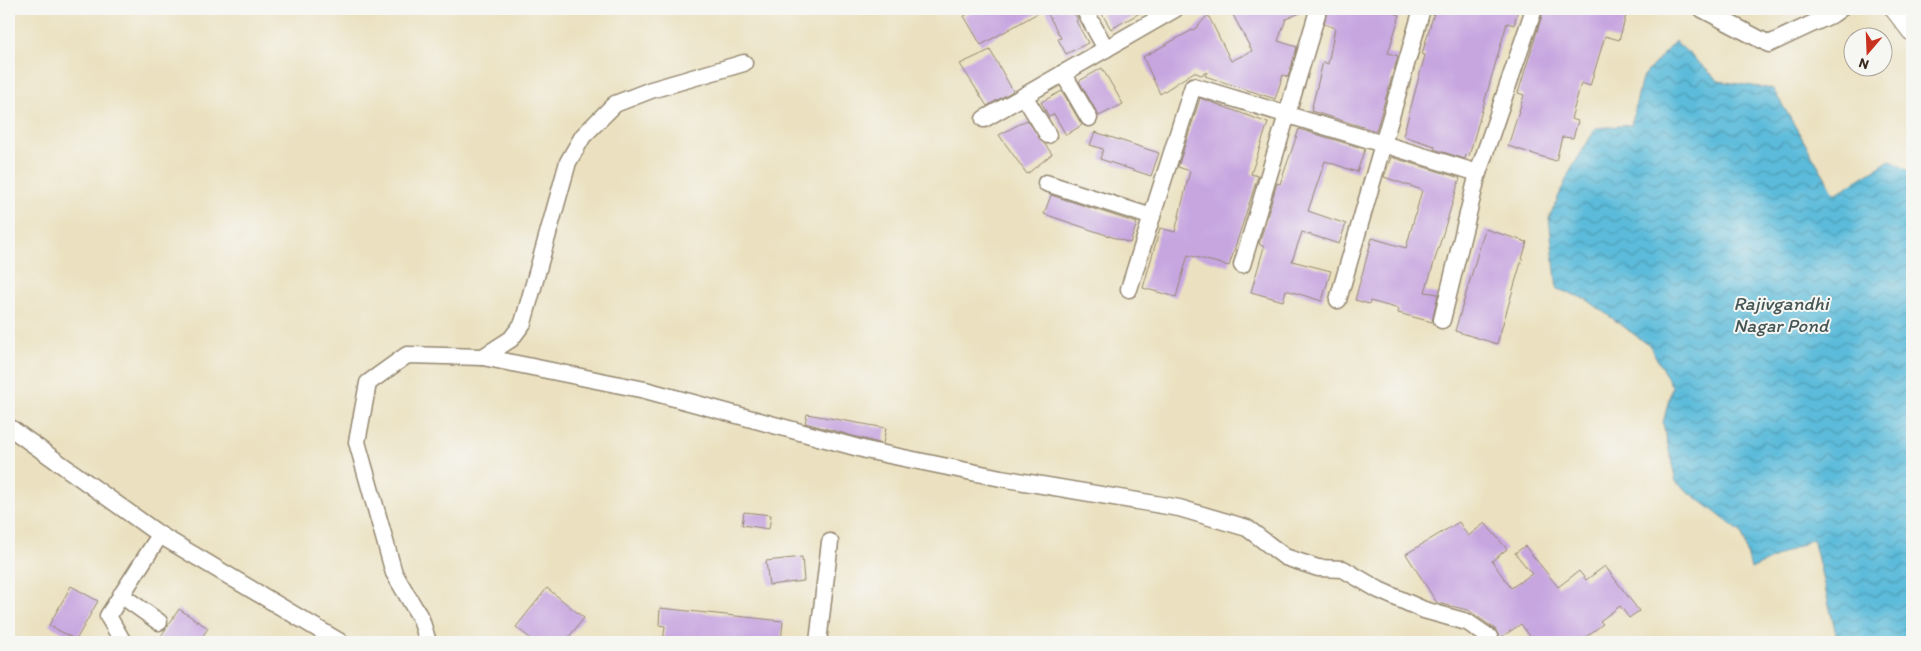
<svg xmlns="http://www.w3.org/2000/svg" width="1921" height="651" viewBox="0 0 1921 651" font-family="Itim,sans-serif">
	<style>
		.water { fill: url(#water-waves); stroke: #4b727c }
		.building { fill: #c7a6e0 }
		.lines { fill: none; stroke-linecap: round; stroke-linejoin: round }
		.minor-casing { stroke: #93866f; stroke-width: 19 }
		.major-casing { stroke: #93866f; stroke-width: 22 }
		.minor { stroke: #fff; stroke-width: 16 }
		.major { stroke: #fff; stroke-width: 20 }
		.labels { text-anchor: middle; stroke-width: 4; stroke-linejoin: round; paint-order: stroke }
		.water-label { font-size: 19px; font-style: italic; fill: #455656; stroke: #f6f6f2 }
	</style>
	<defs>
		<pattern id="water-waves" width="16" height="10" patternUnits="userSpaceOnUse" patternTransform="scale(1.25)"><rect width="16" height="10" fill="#5bbbda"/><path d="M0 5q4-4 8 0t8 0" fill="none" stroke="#4c98b0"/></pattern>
	</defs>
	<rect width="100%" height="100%" fill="#f6f6f2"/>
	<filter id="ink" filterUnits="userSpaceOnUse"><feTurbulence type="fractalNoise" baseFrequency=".02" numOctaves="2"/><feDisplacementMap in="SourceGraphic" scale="10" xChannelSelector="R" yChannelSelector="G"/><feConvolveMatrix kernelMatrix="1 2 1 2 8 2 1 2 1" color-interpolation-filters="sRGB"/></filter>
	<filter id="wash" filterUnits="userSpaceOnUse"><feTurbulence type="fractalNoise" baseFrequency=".0096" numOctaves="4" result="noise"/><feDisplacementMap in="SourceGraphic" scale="20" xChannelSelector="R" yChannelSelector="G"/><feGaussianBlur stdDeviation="1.12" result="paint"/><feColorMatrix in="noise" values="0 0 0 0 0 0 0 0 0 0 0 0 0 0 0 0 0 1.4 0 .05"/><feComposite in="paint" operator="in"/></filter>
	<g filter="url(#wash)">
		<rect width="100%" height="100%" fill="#ebe1c0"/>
		<!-- water -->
		<path class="water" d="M1675 41 1719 81 1773 89 1835 194 1890 160 1912 173V642H1838L1813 539 1751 569 1742 533 1676 482 1663 423 1672 387 1650 346 1586 299 1557 289 1549 218 1569 173 1596 128 1631 125 1642 78Z"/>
		<g id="blocks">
			<!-- building -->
			<g class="building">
				<path d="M977 9H1072L1078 20 1076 21 1088 43 1066 54 1058 39 1061 38 1045 9 981 45 964 16Z"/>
				<path d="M1111 9H1147L1111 29 1102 14Z"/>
				<path d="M1230 9H1251L1253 13 1263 9H1309L1286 19 1278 41 1297 47 1288 77 1283 75 1275 99 1205 76 1207 72 1201 75 1194 72 1160 94 1143 57 1196 28 1208 15 1231 61 1252 51Z"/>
				<path d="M1327 9H1383L1400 15 1388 53 1398 56 1376 131 1311 111 1323 62 1328 64 1335 28 1324 24Z"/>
				<path d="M1435 9H1518L1514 25 1507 23 1469 156 1466 155 1465 159 1434 149 1435 146 1403 136 1425 55 1422 54Z"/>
				<path d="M1544 9H1628L1619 40 1605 36 1590 86 1581 83 1571 119 1578 121 1573 138 1562 137 1556 161 1508 146 1524 95 1518 93Z"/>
				<path d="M990 50 1013 91 987 106 960 64Z"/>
				<path d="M1102 68 1123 104 1099 116 1079 81Z"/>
				<path d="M1062 91 1082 125 1066 135 1054 114 1049 117 1041 102Z"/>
				<path d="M1200 98 1268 123 1251 174 1258 176 1229 266 1188 255 1176 297 1143 288 1160 228 1175 232 1190 171 1178 167Z"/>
				<path d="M1027 120 1052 154 1027 174 999 135Z"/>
				<path d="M1299 129 1365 149 1357 172 1325 161 1308 211 1346 224 1339 244 1302 232 1292 261 1331 271 1322 301 1286 290 1283 301 1251 292 1264 247 1259 244 1277 183 1280 184Z"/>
				<path d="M1095 132 1159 153 1151 176 1100 159 1103 149 1090 145Z"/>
				<path d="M1391 157 1460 178 1425 292 1438 294 1432 322 1398 313 1399 309 1370 301 1369 304 1355 300 1372 238 1406 248 1422 190 1384 177Z"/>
				<path d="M1051 195 1137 223 1130 243 1044 214Z"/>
				<path d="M1485 229 1527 242 1497 344 1455 331Z"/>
				<path d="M807 414 886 428 883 444 805 423Z"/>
				<path d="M744 512 771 515 769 529 742 525Z"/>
				<path d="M1459 522 1468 536 1485 523 1507 549 1492 561 1511 588 1532 574 1515 553 1525 546 1558 587 1579 571 1586 580 1605 566 1639 611 1629 618 1620 606 1600 621 1603 624 1579 642H1534L1521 624 1500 638 1495 629 1468 610 1437 603 1406 554Z"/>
				<path d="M802 557 804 581 769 585 766 561Z"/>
				<path d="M71 586 98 601 76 640 49 625Z"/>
				<path d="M547 588 584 618 565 642H535L516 627Z"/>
				<path d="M660 608 783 621 781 642H663L665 626 659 625Z"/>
				<path d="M179 609 208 628 199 642H157Z"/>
			</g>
		</g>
	</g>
	<g filter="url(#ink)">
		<use href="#blocks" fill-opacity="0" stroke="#93866f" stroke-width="1"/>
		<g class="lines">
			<defs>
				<g id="minor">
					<path d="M1084 9 1106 49"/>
					<path d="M1702 9 1769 44 1833 14 1840 9"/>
					<path d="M1063 73 1089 118"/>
					<path d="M1024 96 1048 135"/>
					<path d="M984 119 1175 9"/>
					<path d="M1046 183 1152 217"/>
					<path d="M1242 265 1317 14"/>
					<path d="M1129 289 1193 86 1478 173"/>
					<path d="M1338 300 1422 9"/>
					<path d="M1442 320 1478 173 1534 9"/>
					<path d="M483 357 511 339 523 323 568 162 583 136 615 104 651 90 744 63"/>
					<path d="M9 427 160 535 340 642"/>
					<path d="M121 595 159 622"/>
					<path d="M123 642 108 616 160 535"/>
					<path d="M428 642 421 619 394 573 357 442 368 383 407 355 483 357 645 390 870 451 1001 478 1179 508 1247 528 1285 557 1318 568 1343 569 1379 590 1424 610 1467 622 1489 637 1491 642"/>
					<path d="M818 642 830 542"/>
				</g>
				<path id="major" d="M1895 9 1912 31"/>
			</defs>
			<!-- minor casing -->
			<use href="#minor" class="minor-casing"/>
			<!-- major casing -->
			<use href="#major" class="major-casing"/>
			<!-- minor -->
			<use href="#minor" class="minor"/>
			<!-- major -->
			<use href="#major" class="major"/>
		</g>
	</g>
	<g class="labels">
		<!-- water labels -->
		<g class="water-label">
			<text x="1781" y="310">Rajivgandhi<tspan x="1781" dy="22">Nagar Pond</tspan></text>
		</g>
	</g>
	<!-- margin -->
	<rect width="1921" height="651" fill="none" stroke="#f6f6f2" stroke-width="30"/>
	<!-- north arrow -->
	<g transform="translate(1868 52) rotate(199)"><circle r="24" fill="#f6f6f2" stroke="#aba49d"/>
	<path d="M0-4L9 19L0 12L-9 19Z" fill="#c8321e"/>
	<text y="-8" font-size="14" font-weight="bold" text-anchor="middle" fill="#3b2a1e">N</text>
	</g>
</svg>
